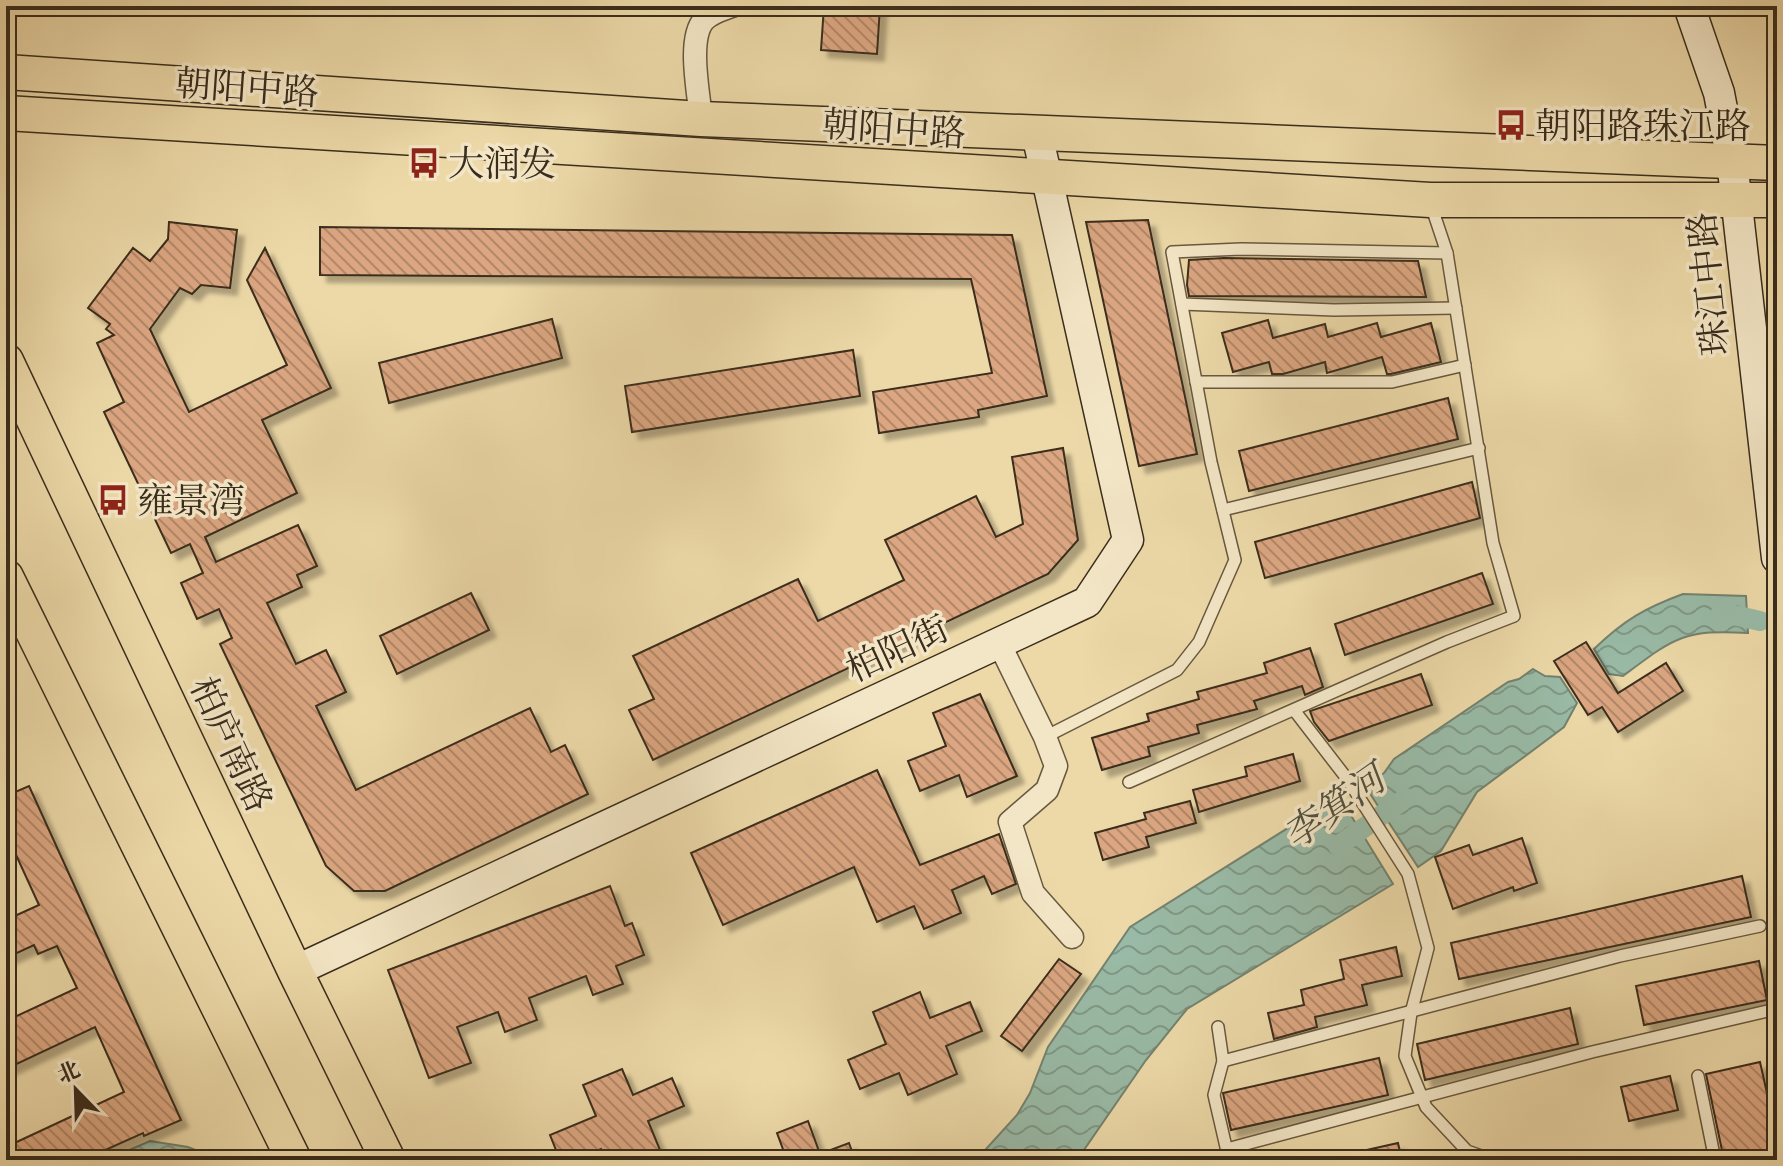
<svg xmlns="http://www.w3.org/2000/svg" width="1783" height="1166" viewBox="0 0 1783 1166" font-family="'EB Garamond','Noto Serif SC',serif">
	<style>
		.water { fill: url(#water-waves); stroke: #73826f; stroke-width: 2 }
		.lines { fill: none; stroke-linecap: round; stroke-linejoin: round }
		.canal { stroke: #99baa6; stroke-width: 20 }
		.building { fill: url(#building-back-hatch); stroke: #3a2d1c; stroke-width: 2; filter: url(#shadow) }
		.lane-casing { stroke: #67583f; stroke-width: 14 }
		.street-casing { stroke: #67583f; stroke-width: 25 }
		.secondary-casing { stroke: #3a2d1c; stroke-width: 33 }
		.primary-casing { stroke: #3a2d1c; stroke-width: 37 }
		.lane { stroke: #f3e6c6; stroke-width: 11 }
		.street { stroke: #f3e6c6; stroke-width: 22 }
		.secondary { stroke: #f3e6c6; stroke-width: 30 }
		.primary { stroke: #edd9a8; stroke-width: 34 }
		.labels { text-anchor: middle; stroke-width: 7; stroke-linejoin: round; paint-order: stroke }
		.street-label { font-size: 36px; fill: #3a2d1c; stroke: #f3e6c6 }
		.poi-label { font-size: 36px; fill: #3a2d1c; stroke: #f3e6c6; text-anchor: start }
		.water-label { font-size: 38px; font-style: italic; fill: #52503e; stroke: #f3e6c6 }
	</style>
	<defs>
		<pattern id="water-waves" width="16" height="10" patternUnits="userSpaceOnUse" patternTransform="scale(2)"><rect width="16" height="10" fill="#99baa6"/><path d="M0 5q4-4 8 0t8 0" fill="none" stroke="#7e9886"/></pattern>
		<pattern id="building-back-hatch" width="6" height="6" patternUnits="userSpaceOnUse" patternTransform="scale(2)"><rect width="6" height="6" fill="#dba681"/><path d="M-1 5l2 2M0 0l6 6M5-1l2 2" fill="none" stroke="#b38869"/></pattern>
		<filter id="shadow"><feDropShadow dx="7" dy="7" stdDeviation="2" flood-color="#0004"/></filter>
	</defs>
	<rect width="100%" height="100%" fill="#edd9a8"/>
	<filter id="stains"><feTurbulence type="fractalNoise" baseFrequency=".0025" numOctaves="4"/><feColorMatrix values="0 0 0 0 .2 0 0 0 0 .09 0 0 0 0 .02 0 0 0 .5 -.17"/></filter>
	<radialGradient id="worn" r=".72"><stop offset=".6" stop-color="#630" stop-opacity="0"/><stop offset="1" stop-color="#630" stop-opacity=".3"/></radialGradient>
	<!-- water -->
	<g class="water">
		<path d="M1683 594 1746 596 1748 633C1683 629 1674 638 1623 676L1609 674 1594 649C1624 620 1645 608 1683 594Z"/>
		<path d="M1533 669 1545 676 1560 677 1577 703 1564 727 1477 792 1441 851 1418 867 1365 786 1384 773 1394 759 1508 682 1519 679Z"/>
		<path d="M1339 796 1393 884 1187 1009 1146 1060 1077 1160H976L1017 1115 1030 1093 1048 1047 1130 927Z"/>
		<path d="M150 1141 188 1147 210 1156H224L226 1160H106Z"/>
	</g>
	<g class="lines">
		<!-- canal -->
		<g class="canal">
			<path d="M1721 612 1760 621"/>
			<path d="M1338 846 1406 798"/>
		</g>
	</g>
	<!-- building -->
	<g class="building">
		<path d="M824 6H880L877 54 821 50Z"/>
		<path d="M1148 220 1197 454 1139 466 1086 222Z"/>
		<path d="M169 222 237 230 230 288 201 285 192 294 180 288 150 329 189 412 287 365 247 280 265 248 331 388 262 420 297 493 205 537 216 562 298 525 317 566 297 575 302 587 267 603 296 664 326 650 346 692 316 706 356 790 530 708 551 752 565 745 588 794 385 891H354L326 866 220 644 232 638 219 609 197 619 181 583 203 573 190 544 171 553 104 412 124 402 97 343 114 335 106 329 110 324 88 308 133 248 150 261 168 239Z"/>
		<path d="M320 227 1012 235 1047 396 978 410 979 417 879 433 873 392 992 373 971 279 320 275Z"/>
		<path d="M1224 258 1418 261 1426 297 1189 296 1187 285 1189 260Z"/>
		<path d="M552 319 562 358 389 403 379 363Z"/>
		<path d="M1268 320 1273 338 1325 324 1328 337 1377 323 1381 337 1431 323 1441 362 1391 374H1387L1382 357 1327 373 1325 362 1283 374H1272L1269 362 1233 372 1222 333Z"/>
		<path d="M853 350 860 396 632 432 625 386Z"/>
		<path d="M1448 398 1458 439 1249 491 1239 451Z"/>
		<path d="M1063 448 1078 540 1048 574 653 760 629 710 654 699 633 656 798 579 818 621 904 580 885 540 976 496 996 537 1023 524 1012 457Z"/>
		<path d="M1472 482 1480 518 1265 578 1255 542Z"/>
		<path d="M1482 573 1493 604 1345 655 1335 624Z"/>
		<path d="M471 593 489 630 397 674 380 636Z"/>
		<path d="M1586 642 1618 693 1666 663 1683 691 1618 732 1602 707 1588 715 1554 661Z"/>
		<path d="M1310 648 1323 687 1305 695 1302 686 1254 701 1257 709 1197 725 1199 733 1148 747 1150 756 1102 770 1092 738 1149 721 1147 714 1199 699 1197 692 1267 673 1264 663Z"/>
		<path d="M1421 674 1432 705 1329 741 1314 722 1310 711Z"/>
		<path d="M980 694 1017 776 967 797 959 775 920 791 908 761 946 746 933 713Z"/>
		<path d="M1293 754 1300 781 1199 812 1193 790 1247 776 1245 767Z"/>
		<path d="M877 770 920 865 999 834 1016 884 992 894 984 876 952 890 961 913 924 929 914 906 877 922 854 867 723 925 691 853Z"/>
		<path d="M29 786 181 1120 144 1136 143 1133 83 1160H6V1147L124 1092 95 1027 6 1069V1021L77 988 57 946 38 954 34 945 6 958V920L39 905 6 833V796Z"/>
		<path d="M1190 801 1196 823 1146 837 1149 847 1103 860 1095 833 1146 819 1144 813Z"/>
		<path d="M1522 838 1537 883 1514 891 1513 887 1453 909 1435 857 1469 845 1473 855Z"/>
		<path d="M1742 876 1751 917 1459 979 1451 943Z"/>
		<path d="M610 886 625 926 632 923 644 955 616 966 623 984 593 995 586 976 529 998 537 1020 505 1032 498 1012 457 1027 471 1063 429 1078 388 970Z"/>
		<path d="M1396 947 1402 976 1362 985 1367 1005 1315 1017 1317 1027 1274 1039 1268 1013 1304 1005 1301 990 1344 979 1340 960Z"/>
		<path d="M1059 959 1081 974 1022 1051 1001 1036Z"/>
		<path d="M1759 961 1767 1000 1644 1025 1636 986Z"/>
		<path d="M920 992 930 1018 970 1002 982 1031 946 1046 957 1074 908 1095 899 1073 860 1089 848 1060 886 1044 873 1012Z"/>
		<path d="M1570 1008 1578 1044 1425 1080 1417 1044Z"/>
		<path d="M1379 1058 1388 1095 1231 1130 1223 1093Z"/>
		<path d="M1760 1062 1777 1138V1160H1724L1706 1074Z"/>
		<path d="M622 1069 633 1095 672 1078 684 1106 648 1121 660 1150 635 1160H606L601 1149 575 1160H560L550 1135 596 1116 583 1085Z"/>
		<path d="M1670 1076 1678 1110 1629 1121 1621 1087Z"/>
		<path d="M808 1121 820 1154 849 1143 855 1160H787L777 1133Z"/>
		<path d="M1398 1143 1402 1160H1354L1353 1153Z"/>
	</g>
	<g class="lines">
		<defs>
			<g id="lane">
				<path d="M1182 304 1334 310 1456 308"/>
				<path d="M1196 382H1392L1465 365"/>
				<path d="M1223 510 1479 448"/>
				<path d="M1294 710 1348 780 1408 874 1428 948 1411 1013 1405 1056 1426 1107 1467 1151 1493 1160"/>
				<path d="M1045 737 1177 670 1199 642 1235 560 1211 462 1172 252 1241 249 1447 253"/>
				<path d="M1129 782 1447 642 1514 616 1493 543 1447 253 1431 205"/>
				<path d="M1218 1027 1223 1061 1620 956 1760 926"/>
				<path d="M1223 1061 1214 1095 1229 1160"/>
				<path d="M1698 1076 1715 1160"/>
				<path d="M1227 1149 1592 1052 1776 1009"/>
				<path d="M1609 1160H1610"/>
			</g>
			<g id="street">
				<path d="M701 119C699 94 687 39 704 20 712 12 721 10 732 6"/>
				<path d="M999 643 1045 737 1056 766 1047 790 1010 822 1033 893 1072 937"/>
			</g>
			<g id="secondary">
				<path d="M1689 6 1719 93 1732 161 1777 558"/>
				<path d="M295 971 1087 602 1128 540 1037 134"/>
			</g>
			<g id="primary">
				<path d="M6 72 701 119 1777 163"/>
				<path d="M6 113 1430 200H1777"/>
				<path d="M6 361 295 971 388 1160"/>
				<path d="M6 577 294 1160"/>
			</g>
		</defs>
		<!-- lane casing -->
		<use href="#lane" class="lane-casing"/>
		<!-- street casing -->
		<use href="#street" class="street-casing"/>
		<!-- secondary casing -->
		<use href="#secondary" class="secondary-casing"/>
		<!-- primary casing -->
		<use href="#primary" class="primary-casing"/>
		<!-- lane -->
		<use href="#lane" class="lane"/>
		<!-- street -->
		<use href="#street" class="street"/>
		<!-- secondary -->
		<use href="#secondary" class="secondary"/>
		<!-- primary -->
		<use href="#primary" class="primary"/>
	</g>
	<!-- icons -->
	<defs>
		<symbol id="bus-bare" viewBox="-9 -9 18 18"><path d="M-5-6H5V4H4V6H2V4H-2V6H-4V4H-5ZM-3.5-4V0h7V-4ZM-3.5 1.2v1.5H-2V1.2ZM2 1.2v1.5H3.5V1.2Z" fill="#8f2418" stroke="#f3e6c6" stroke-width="2.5" paint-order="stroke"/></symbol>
	</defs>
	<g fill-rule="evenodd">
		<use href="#bus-bare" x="1489" y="103" width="44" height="44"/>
		<use href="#bus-bare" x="402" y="141" width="44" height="44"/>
		<use href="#bus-bare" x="91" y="478" width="44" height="44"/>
	</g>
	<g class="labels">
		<!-- street labels -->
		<g class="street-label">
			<text transform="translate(247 87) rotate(4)" y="13">朝阳中路</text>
			<text transform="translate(894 128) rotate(4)" y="13">朝阳中路</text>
			<text transform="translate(1708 284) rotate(-96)" y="13">珠江中路</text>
			<text transform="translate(897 648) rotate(-25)" y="13">柏阳街</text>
			<text transform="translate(232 744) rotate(65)" y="13">柏庐南路</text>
		</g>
		<!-- poi labels -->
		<g class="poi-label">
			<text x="1535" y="138">朝阳路珠江路</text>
			<text x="448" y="176">大润发</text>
			<text x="137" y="513">雍景湾</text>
		</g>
		<!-- water labels -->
		<g class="water-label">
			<text transform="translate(1334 807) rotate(-35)" y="13">李箕河</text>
		</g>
	</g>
	<!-- margin -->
	<rect width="1783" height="1166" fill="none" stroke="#edd9a8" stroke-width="32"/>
	<rect x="8" y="8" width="1767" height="1150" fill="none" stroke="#3a2d1c" stroke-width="4"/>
	<rect x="16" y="16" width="1751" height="1134" fill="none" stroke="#3a2d1c" stroke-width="2"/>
	<!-- north arrow -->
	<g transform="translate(76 1090) rotate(337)" stroke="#f3e6c6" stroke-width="6" paint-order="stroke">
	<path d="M0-6L14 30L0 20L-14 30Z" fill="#3a2d1c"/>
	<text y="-12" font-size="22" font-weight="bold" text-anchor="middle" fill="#3a2d1c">北</text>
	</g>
	<rect width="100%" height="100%" filter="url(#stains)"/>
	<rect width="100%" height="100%" fill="url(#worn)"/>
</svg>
